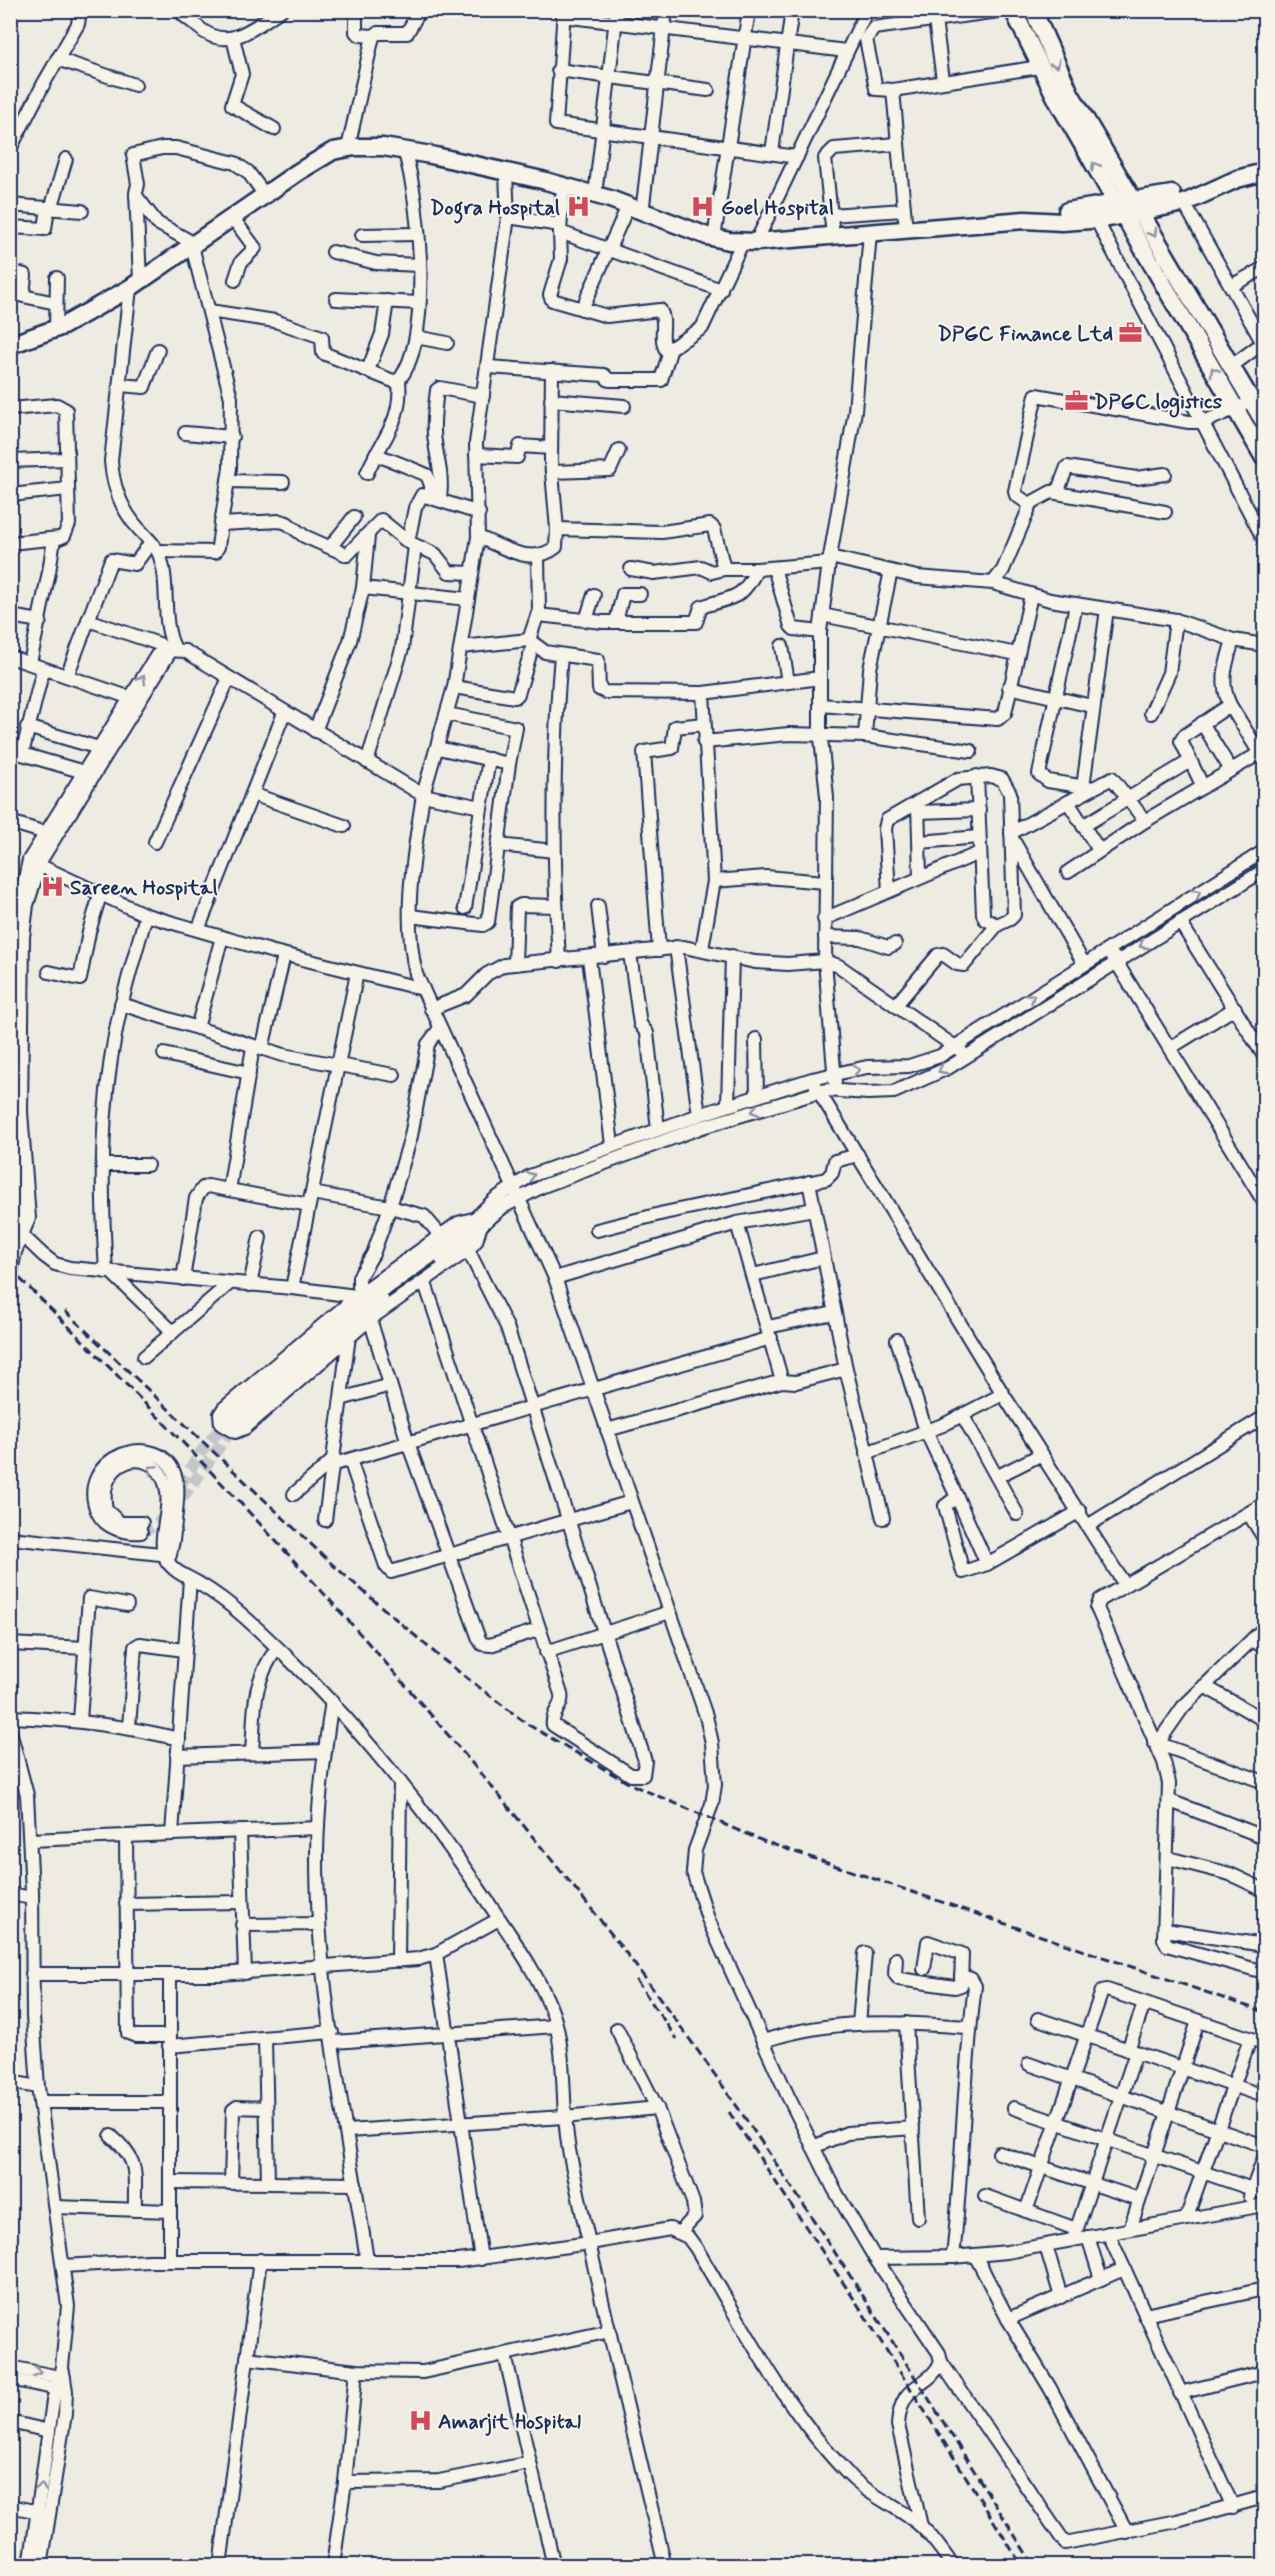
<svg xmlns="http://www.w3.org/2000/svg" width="1275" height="2576" viewBox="0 0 1275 2576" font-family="Mynerve,sans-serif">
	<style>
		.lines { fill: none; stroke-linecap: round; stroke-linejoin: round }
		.minor-tunnel { stroke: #c4c5c8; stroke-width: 12; stroke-dasharray: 12 6; stroke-linecap: butt }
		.minor-casing { stroke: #1b2f5e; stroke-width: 16 }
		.major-casing { stroke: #1b2f5e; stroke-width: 21 }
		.minor { stroke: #f7f3e8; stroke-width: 12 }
		.major { stroke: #f7f3e8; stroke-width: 16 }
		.rail { stroke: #1b2f5e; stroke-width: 3; stroke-dasharray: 9 4.5; stroke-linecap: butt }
		.oneway { stroke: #8991a3 }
		.labels { text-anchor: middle; stroke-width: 4.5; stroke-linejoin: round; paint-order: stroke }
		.poi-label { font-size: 21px; font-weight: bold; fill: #1b2f5e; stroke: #f7f3e8; text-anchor: start }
	</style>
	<rect width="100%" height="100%" fill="#eeebe2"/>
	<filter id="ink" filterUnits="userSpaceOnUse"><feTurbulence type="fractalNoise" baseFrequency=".0167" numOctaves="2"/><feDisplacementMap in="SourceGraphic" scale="12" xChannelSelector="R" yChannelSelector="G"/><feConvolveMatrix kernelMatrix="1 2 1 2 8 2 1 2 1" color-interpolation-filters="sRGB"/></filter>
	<g filter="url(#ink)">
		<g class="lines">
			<!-- minor-tunnel -->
			<g class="minor-tunnel">
				<path d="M180 1485 201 1452 230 1417"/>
				<path d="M141 1532C177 1519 209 1455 237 1424"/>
			</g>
			<defs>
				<g id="minor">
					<path d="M179 10C184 17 191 20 197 26 227 54 252 28 281 10"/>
					<path d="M351 10 356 14V32L360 35 373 36"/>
					<path d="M564 10 556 124 797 157"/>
					<path d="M1006 10 874 28 866 39 876 89 893 90 1039 67"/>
					<path d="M563 16 846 51"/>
					<path d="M935 20 943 80"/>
					<path d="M233 38 242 74 232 105 274 129"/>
					<path d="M57 59 135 85"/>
					<path d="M558 70 708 90"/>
					<path d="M893 90 906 230"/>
					<path d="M348 148 373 36 378 33H407L420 10"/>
					<path d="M10 149 44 83 78 24 80 10"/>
					<path d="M772 152 792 10"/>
					<path d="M563 186 560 232 721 290"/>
					<path d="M595 195 617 10"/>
					<path d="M136 196 157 223 186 239 192 246 231 398 230 468 221 524"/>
					<path d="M1184 203 1264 345"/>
					<path d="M10 205 82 211"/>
					<path d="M51 209 66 159"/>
					<path d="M642 213 666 10"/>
					<path d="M830 215 904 210"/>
					<path d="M232 217 255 248 241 262 235 280"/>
					<path d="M508 217 560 225"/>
					<path d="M1096 219 1264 540"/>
					<path d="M10 227 45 229 48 208"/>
					<path d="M560 232 561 259 550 295 552 300 607 316 660 310C668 323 657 339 668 353"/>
					<path d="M362 235 417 234"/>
					<path d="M833 236 825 158 834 149 897 144"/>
					<path d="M714 238 749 10"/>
					<path d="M756 242 867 10"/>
					<path d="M333 252 376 263 419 265"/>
					<path d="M10 271 25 275 23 296 56 303"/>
					<path d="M140 280 136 193 138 184 133 155 162 148H176L235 163 248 172 265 195"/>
					<path d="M1231 286 1264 268"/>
					<path d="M130 288 111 461C113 487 121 509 138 528 145 536 155 544 159 554 171 584 160 621 175 649"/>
					<path d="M336 299 419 303"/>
					<path d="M582 309 628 206"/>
					<path d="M209 311 275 321 322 337 323 353 393 381 399 380C433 338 420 200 404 150"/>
					<path d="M56 329 57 278"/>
					<path d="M416 337 447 343"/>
					<path d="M1233 365 1264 342"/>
					<path d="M488 367 604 375 609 380H661L671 348 702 328 743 241"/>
					<path d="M368 370 382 334 387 301"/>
					<path d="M552 371 551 461 557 529"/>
					<path d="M120 385 144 387 158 350"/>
					<path d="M551 400 624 406"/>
					<path d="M10 409 57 405 66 410 69 524 64 536 59 538 10 543"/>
					<path d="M185 433 232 437"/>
					<path d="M375 455C393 460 410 468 427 475L431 485V496"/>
					<path d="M476 455 517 457 520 446 551 448"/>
					<path d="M10 461 67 459"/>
					<path d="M553 472 610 470 619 450"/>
					<path d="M367 473C382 438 403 422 399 380"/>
					<path d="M228 481 283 482"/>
					<path d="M1057 493 1067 467 1136 478 1165 474"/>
					<path d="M10 495 68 489"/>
					<path d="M440 499C443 474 438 465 435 442 432 425 435 407 437 390L440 388 483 396"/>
					<path d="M1029 504 1051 492 1165 512"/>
					<path d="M478 537C504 547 531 567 556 547L557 529 662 532 710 525 714 529 724 569H757"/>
					<path d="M408 542 415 508 422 495 479 513"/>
					<path d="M331 546 354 517"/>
					<path d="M158 551 215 552 218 547 221 524 280 521 287 523 304 536 347 555 381 520 408 542 435 554 449 572 471 573"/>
					<path d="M830 557 917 577 993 583 1050 600 1176 620 1233 640 1264 645"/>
					<path d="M774 568 791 626 794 629 820 632"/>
					<path d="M631 569 654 573 701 567 712 572 724 569"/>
					<path d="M993 583 1003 570 1028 511 1029 504 1016 495 1015 491 1036 395 1189 422H1204L1241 406"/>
					<path d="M363 588 468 599"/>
					<path d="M1076 605 1039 774 1048 781 1093 788"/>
					<path d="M538 615 603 622H696L701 607C732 596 741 602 757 569L829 563"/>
					<path d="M822 615 1017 654"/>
					<path d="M10 616 40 621"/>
					<path d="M88 620 159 644 169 653"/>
					<path d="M586 620 594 595"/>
					<path d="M616 622 623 594H640"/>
					<path d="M529 640 539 610 538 557"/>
					<path d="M782 646 788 682"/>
					<path d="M461 647 529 640 545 652 598 660 599 689 605 692 703 693 820 678"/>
					<path d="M10 657 137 700"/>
					<path d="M30 663 49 572 54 539"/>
					<path d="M43 669 22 754 84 772"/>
					<path d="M67 676 111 560 135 564 151 542"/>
					<path d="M454 687 515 697 518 694 533 645"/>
					<path d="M1009 687 1092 706"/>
					<path d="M820 705 998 719 1005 713 1031 595"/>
					<path d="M1230 705C1219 682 1226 664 1233 640"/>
					<path d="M1151 713 1169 673 1176 620"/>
					<path d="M1202 723 1231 770"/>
					<path d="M27 727 99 748"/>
					<path d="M315 731 350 641 363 588 368 536"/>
					<path d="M865 736 870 669 891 571"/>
					<path d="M704 742 789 734 865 736 971 751"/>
					<path d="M438 748 509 764 516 728 447 714"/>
					<path d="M367 762 402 649 415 546"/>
					<path d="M977 776 983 914 985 919 997 925"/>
					<path d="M1083 787 1107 609"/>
					<path d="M1203 787 1181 741 1184 736 1230 705 1264 760"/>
					<path d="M252 794 344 826"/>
					<path d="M918 802 920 877"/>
					<path d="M1068 802 1099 850"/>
					<path d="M481 807 423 795 454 687 478 537 476 443 508 217 506 174"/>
					<path d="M918 812 979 810"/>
					<path d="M10 822 52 835"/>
					<path d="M1083 826 1190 761"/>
					<path d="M1011 833 1112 778 1145 821"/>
					<path d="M1013 840 1084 964"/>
					<path d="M155 842 229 678"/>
					<path d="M920 842 979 837"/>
					<path d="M498 845 554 851"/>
					<path d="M32 862 146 915 270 951 423 989"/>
					<path d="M1068 872 1145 821 1260 753"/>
					<path d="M714 881 766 877 825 882"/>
					<path d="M889 891 885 829 887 820 958 779 991 776 1002 779 1010 793 1014 915 1010 919 997 925 964 965 957 964 943 954 938 955 896 1005"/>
					<path d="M598 906 604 956"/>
					<path d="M465 908 489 759"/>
					<path d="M410 916 483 925 488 922 509 764"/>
					<path d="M824 919 979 853"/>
					<path d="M1180 922 1264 1056"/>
					<path d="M198 930 284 713"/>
					<path d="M825 937 860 938 888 947 895 944"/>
					<path d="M676 947 699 1115"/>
					<path d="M702 949 714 881 703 693"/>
					<path d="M659 950 644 752 672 748 675 727 704 724"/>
					<path d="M630 953 640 1024 647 1033 658 1129"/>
					<path d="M1112 955 1264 1202"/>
					<path d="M589 958 612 1145"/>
					<path d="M559 961C553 859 552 757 561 655"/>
					<path d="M515 964 517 907 521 905 555 906"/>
					<path d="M49 972 80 979 89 932 100 895"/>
					<path d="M121 1004 283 1055 394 1075"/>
					<path d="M431 1009 466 995 487 974 504 965 684 947 755 962 788 964 825 961 839 966 961 1051"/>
					<path d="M197 1028 222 937"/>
					<path d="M756 1039 757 1096"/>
					<path d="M1170 1048 1235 1008"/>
					<path d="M262 1049 284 955"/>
					<path d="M164 1054 249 1073"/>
					<path d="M835 1082 825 961 827 797 820 728V632L829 563 855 411 870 233"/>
					<path d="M816 1087 1003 1394 1125 1585"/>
					<path d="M10 1102 12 938 29 860 157 655 167 650 185 651 423 795C414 854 402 914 416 974L555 1278 706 1716 712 1743 715 1785 712 1804 695 1850 693 1872 708 1919 787 2094 834 2189 875 2258 939 2353 941 2362C927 2391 901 2380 898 2425L921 2526"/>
					<path d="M728 1105 732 956"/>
					<path d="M10 1129 19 1226 23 1236 43 1255 55 1264 70 1268 292 1288 356 1296"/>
					<path d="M102 1165H147"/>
					<path d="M809 1182 846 1369 883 1518"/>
					<path d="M229 1190 253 1047"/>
					<path d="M312 1193 390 1207 424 1216 441 1236"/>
					<path d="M473 1219 481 1225 476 1241 468 1250 370 1319 245 1428 235 1432 221 1424 220 1414 224 1408 362 1292 458 1223Z"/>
					<path d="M737 1223 814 1209"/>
					<path d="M597 1230 664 1213 826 1179 832 1173 835 1161 858 1155"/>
					<path d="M441 1259 503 1207 543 1186 702 1127 826 1090 868 1093 894 1092 948 1068 1264 870"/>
					<path d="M106 1272C101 1191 100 1110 116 1030 123 991 136 953 146 915"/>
					<path d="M112 1273 173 1332"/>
					<path d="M753 1275 823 1258"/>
					<path d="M10 1277 15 1252 29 1218 21 1112 23 937 27 905 41 860 171 650"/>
					<path d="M555 1278 737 1223 782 1381 607 1430"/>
					<path d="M183 1279 196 1198 203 1188 208 1186 309 1205"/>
					<path d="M425 1283 561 1694C564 1706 551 1712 553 1725L631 1775H643L645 1761 507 1327 468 1250"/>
					<path d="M250 1285 260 1237"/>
					<path d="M292 1288 357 973"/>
					<path d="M362 1292 359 1287V1277L373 1254 390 1207 411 1136 428 1044 440 1028"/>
					<path d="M370 1319 408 1443 479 1639 482 1644 490 1645 538 1630"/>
					<path d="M768 1327 834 1313"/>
					<path d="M897 1340 926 1431 957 1497 945 1506 963 1572 987 1564 1080 1511"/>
					<path d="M144 1357 230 1283"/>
					<path d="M782 1381 796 1382 846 1369"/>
					<path d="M341 1399 390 1385"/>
					<path d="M963 1416 1017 1514"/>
					<path d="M230 1417 352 1313 446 1246 495 1199 530 1176 699 1115 812 1079 867 1067 909 1066 940 1056 1264 851"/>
					<path d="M237 1424 382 1299"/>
					<path d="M866 1453 943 1425 1003 1394"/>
					<path d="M350 1460 386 1566 391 1572 631 1502"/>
					<path d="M331 1465 771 1338"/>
					<path d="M998 1476 1042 1454"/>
					<path d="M294 1494 332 1461"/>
					<path d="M957 1497 987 1564"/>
					<path d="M1264 1504 1100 1600 1097 1608 1164 1762 1169 1783 1164 1939 1167 1945 1264 1972"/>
					<path d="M1249 1514 1264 1538"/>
					<path d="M325 1520 349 1336"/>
					<path d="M142 1523H120L106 1510C96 1460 147 1445 163 1478 180 1513 140 1554 185 1576 224 1595 255 1626 286 1656 364 1731 431 1817 492 1908 514 1941 539 1975 553 2014 568 2058 560 2109 570 2155 598 2292 633 2429 665 2566"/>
					<path d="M1089 1525 1264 1417"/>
					<path d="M141 1532C125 1533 106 1529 98 1513 72 1458 162 1424 176 1479 179 1490 177 1501 176 1512 174 1529 174 1546 167 1562"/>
					<path d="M10 1538 170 1555"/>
					<path d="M1252 1640 1264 1647"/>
					<path d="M10 1644 85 1648"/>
					<path d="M546 1652 670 1612"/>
					<path d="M1204 1686 1264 1720"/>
					<path d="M332 1701C324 1753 317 1806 317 1859 317 1992 347 2129 367 2260"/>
					<path d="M10 1717C68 1719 122 1725 179 1739"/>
					<path d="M80 1720 89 1598 127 1605"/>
					<path d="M129 1727 135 1647 140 1644 184 1650"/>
					<path d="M10 1731 27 1795 32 1892 33 2016 38 2087 68 2306 62 2367 53 2401 30 2566"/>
					<path d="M1154 1742 1264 1782"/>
					<path d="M1158 1743 1183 1707 1264 1628"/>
					<path d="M252 1753C255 1710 251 1684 277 1648"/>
					<path d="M177 1756 325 1751"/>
					<path d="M1170 1801 1264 1837"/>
					<path d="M240 1831 245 1973"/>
					<path d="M172 1834 190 1579"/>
					<path d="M126 1836 128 2033 136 2036H169"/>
					<path d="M30 1840 318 1828"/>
					<path d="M1168 1858 1230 1874 1264 1890"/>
					<path d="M10 1894 32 1898"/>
					<path d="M126 1904 241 1902"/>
					<path d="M242 1925 319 1924"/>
					<path d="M1165 1930 1264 1945"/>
					<path d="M436 1954 481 2259"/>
					<path d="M896 1959 895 1974 899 1979 955 1987 961 1985 962 1954 928 1942 924 1969"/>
					<path d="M398 1961 400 1782"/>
					<path d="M32 1974H221L418 1959 436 1954 499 1919"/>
					<path d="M170 1975V2261"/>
					<path d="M1038 2019 1264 2096"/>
					<path d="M906 2023 918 2218"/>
					<path d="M859 2024 865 1953"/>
					<path d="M617 2029 657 2108 693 2202 695 2216 680 2232"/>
					<path d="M265 2038 268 2183"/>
					<path d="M764 2041C831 2018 900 2022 969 2027"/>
					<path d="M334 2042 556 2026"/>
					<path d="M169 2046 332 2032"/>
					<path d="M1128 2050 1144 2004"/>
					<path d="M1029 2064 1264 2146"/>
					<path d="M10 2082 38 2087"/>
					<path d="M40 2102H170"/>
					<path d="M1014 2108 1264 2193"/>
					<path d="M347 2131 564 2117 657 2108"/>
					<path d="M111 2136C141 2161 134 2174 135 2210"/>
					<path d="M813 2147 847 2133 913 2128"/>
					<path d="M999 2153 1139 2199"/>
					<path d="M170 2182 355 2184"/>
					<path d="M231 2183 233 2110 237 2107 266 2108"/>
					<path d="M985 2196 1076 2229"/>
					<path d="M1250 2196 1264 2158"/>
					<path d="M55 2207 170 2211"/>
					<path d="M1026 2211 1102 1991 1107 1990 1264 2043"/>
					<path d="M1186 2219 1250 2039"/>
					<path d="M1130 2229 1198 2021"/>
					<path d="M1108 2233 1233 2507"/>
					<path d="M1088 2237 1101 2279"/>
					<path d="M1073 2240 1136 2052"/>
					<path d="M1046 2246 1061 2297"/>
					<path d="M975 2255 1008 2319 1050 2388 1127 2532"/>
					<path d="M953 2257C963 2167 963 2076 975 1986L971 1979 961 1976"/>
					<path d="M875 2258 953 2257 1007 2252 1264 2205"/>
					<path d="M63 2266 149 2261H458L590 2243 670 2229 688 2237 696 2248C742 2324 784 2408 847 2473 869 2496 898 2506 921 2526 933 2537 943 2552 953 2566"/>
					<path d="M1145 2315 1264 2289"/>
					<path d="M1008 2319 1124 2269"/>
					<path d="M505 2355 554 2566"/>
					<path d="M247 2358 356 2371 423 2372 610 2331"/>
					<path d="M941 2362 1065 2543 1177 2521 1264 2497"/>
					<path d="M10 2367 64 2378"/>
					<path d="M10 2379 62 2390"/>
					<path d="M1180 2393 1264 2372"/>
					<path d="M10 2422 49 2431"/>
					<path d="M345 2482 439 2481 530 2463"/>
					<path d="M10 2506 44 2513"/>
					<path d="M41 2566 65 2414 66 2391 63 2372"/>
					<path d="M220 2566 260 2260"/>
					<path d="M333 2566 345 2482 356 2371"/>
				</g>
				<g id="major">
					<path d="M1013 10 1058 102 1264 458"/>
					<path d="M1033 10 1070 93 1264 422"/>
					<path d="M1067 211 1172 194"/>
					<path d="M10 345 63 326 130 288 298 172 333 151 355 147H383L431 155 542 180 610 199 707 236 729 241 756 242 1025 220 1062 222 1104 219 1184 203 1237 179 1264 172"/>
				</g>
			</defs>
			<!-- minor casing -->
			<use href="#minor" class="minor-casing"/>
			<!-- major casing -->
			<use href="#major" class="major-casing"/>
			<!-- minor -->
			<use href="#minor" class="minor"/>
			<!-- major -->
			<use href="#major" class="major"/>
			<!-- rail -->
			<g class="rail">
				<path d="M10 1269C192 1446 364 1630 524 1826 568 1880 612 1933 653 1989 790 2174 911 2371 1034 2566"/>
				<path d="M65 1311 333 1565 441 1658 527 1724 630 1784 763 1841 1264 2012"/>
				<path d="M636 1980 677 2039"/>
				<path d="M729 2112 858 2305 1022 2566"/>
			</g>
		</g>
		<!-- one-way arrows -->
		<defs><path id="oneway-chevron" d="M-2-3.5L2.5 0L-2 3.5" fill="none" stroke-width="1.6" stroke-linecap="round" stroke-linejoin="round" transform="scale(1.5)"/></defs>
		<g class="oneway">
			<use href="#oneway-chevron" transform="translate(1056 64) rotate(64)"/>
			<use href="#oneway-chevron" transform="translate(1095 166) rotate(-120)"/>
			<use href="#oneway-chevron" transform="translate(1153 233) rotate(59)"/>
			<use href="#oneway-chevron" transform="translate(1214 371) rotate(-120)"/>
			<use href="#oneway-chevron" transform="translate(142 679) rotate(-58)"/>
			<use href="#oneway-chevron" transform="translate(1197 893) rotate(-32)"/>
			<use href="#oneway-chevron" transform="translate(1143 945) rotate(149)"/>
			<use href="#oneway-chevron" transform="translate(1031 997) rotate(-33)"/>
			<use href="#oneway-chevron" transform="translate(856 1070) rotate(-12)"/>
			<use href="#oneway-chevron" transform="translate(942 1070) rotate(152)"/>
			<use href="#oneway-chevron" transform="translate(755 1111) rotate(163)"/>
			<use href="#oneway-chevron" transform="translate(531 1176) rotate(-24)"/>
			<use href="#oneway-chevron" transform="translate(152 1469) rotate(-146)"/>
			<use href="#oneway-chevron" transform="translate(37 2372) rotate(11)"/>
			<use href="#oneway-chevron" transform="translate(41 2487) rotate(-82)"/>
		</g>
	</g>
	<!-- icons -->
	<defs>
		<symbol id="hospital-bare" viewBox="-9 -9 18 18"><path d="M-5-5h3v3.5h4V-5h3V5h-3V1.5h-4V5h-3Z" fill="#d1495b" stroke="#f7f3e8" stroke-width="2.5" paint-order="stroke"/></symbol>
		<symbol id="office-bare" viewBox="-9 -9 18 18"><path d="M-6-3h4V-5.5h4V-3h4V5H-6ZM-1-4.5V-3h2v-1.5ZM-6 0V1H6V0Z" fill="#d1495b" stroke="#f7f3e8" stroke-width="2.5" paint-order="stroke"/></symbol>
	</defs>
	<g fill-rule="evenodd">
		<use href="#hospital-bare" x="562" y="190" width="33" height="33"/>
		<use href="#hospital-bare" x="686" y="190" width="33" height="33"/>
		<use href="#office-bare" x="1114" y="316" width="33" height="33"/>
		<use href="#office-bare" x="1060" y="384" width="33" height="33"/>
		<use href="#hospital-bare" x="36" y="870" width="33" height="33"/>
		<use href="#hospital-bare" x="404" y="2404" width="33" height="33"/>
	</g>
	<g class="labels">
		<!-- poi labels -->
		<g class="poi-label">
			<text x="560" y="214" text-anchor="end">Dogra Hospital</text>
			<text x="721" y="214">Goel Hospital</text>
			<text x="1113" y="340" text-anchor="end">DPGC Finance Ltd</text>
			<text x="1094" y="408">DPGC logistics</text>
			<text x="70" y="894">Sareen Hospital</text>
			<text x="438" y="2428">Amarjit Hospital</text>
		</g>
	</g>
	<!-- margin -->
	<rect width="1275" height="2576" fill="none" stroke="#f7f3e8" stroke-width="36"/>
	<rect x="18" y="18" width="1239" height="2540" fill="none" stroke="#1b2f5e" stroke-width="2" filter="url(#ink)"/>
</svg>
